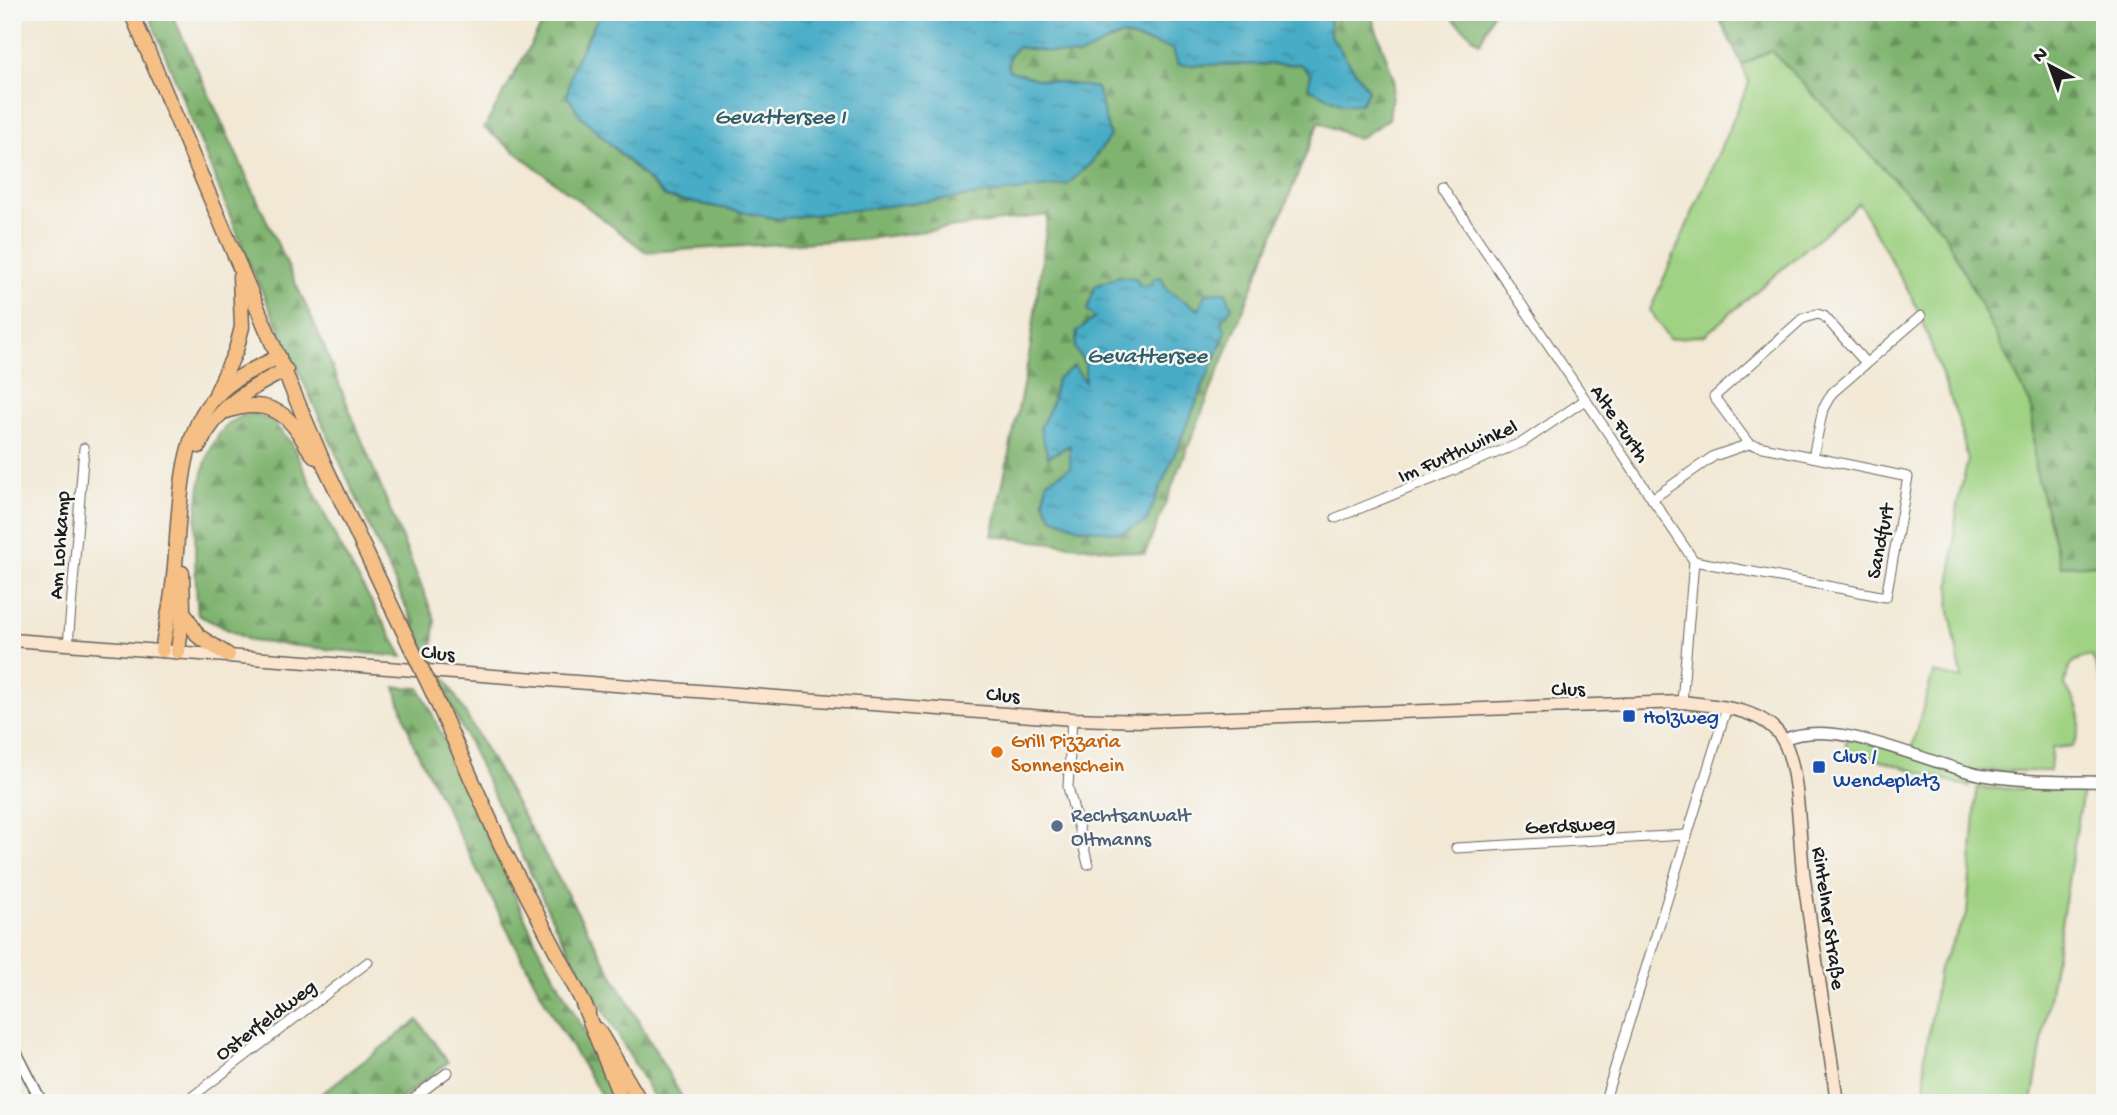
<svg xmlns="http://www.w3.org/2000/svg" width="2117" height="1115" viewBox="0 0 2117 1115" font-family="'Gochi Hand',sans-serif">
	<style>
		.grass { fill: #9fd282; stroke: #5e774f; stroke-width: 2 }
		.forest { fill: url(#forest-firs); stroke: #4e6846; stroke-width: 2; fill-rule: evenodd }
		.water { fill: url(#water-ripples); stroke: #316471; stroke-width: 2 }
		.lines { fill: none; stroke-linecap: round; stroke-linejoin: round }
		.minor-casing { stroke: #67635c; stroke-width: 11 }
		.tertiary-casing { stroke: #67635c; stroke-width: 13 }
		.secondary-casing { stroke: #67635c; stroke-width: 15 }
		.primary-casing { stroke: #67635c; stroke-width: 17 }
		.trunk-casing { stroke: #67635c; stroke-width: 17 }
		.minor { stroke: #fff; stroke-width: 9 }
		.tertiary { stroke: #fff; stroke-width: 10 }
		.secondary { stroke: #fbe5cf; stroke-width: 12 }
		.primary { stroke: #f5bf86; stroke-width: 14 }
		.trunk { stroke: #f5bf86; stroke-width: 14 }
		.primary-bridge-casing { stroke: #67635c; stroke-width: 17; stroke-linecap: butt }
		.primary-bridge { stroke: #f5bf86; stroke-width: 14 }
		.transit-dot { fill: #1a4fb4; stroke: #f6f6f2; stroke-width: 2.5 }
		.food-dot { fill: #e8710a; stroke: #f6f6f2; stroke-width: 2.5 }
		.service-dot { fill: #5c6f8a; stroke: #f6f6f2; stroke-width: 2.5 }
		.labels { text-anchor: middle; stroke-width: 5; stroke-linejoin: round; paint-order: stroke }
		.street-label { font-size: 21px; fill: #1c1c1c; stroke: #f6f6f2 }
		.transit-label { font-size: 21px; fill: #164399; stroke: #f6f6f2; text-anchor: start }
		.food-label { font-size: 21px; fill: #c56008; stroke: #f6f6f2; text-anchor: start }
		.service-label { font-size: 21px; fill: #4e5e75; stroke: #f6f6f2; text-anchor: start }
		.water-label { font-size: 23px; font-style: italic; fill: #2f5d68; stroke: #f6f6f2 }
	</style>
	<defs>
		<pattern id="forest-firs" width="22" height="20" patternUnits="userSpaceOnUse" patternTransform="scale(1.75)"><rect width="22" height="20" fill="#7fb470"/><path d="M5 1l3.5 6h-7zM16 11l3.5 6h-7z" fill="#67925b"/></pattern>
		<pattern id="water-ripples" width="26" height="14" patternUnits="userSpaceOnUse" patternTransform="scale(1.75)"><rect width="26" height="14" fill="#46acc6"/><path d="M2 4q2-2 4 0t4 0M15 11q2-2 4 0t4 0" fill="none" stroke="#3a8ba0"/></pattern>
	</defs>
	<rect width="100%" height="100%" fill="#f6f6f2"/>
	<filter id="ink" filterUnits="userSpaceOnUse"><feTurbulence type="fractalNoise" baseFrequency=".0143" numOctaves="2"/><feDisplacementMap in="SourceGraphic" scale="14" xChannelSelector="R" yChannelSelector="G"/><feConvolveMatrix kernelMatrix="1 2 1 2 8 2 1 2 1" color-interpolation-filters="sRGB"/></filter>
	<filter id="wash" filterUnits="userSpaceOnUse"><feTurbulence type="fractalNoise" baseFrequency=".00686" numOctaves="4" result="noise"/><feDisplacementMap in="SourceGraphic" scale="28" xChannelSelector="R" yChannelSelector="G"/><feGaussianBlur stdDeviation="1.57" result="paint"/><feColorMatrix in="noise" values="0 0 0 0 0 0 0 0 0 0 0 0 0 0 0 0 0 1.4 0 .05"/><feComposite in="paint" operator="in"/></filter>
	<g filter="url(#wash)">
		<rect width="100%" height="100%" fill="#f2e8d4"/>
		<!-- grass -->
		<g class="grass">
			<path d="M1771 50 1943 230 2031 405 2035 468 2061 566 2105 564V691L2092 656C2071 659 2067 666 2065 686 2080 707 2086 721 2073 746L2052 748 2050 771H1967L1970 787 1845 750 1847 737 1910 753 1933 673 1962 679 1949 606 1957 505 1968 460 1958 419 1917 307 1859 203 1705 335 1669 339 1650 310 1749 83 1742 65Z"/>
			<path d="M1977 788 2083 790 2032 1103H1927L1924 1062 1939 969 1967 914Z"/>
		</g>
		<!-- forest -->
		<g class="forest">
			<path d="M148 12H171L317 330 435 620 432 659 442 672 685 1103H657L558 931 450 703 250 265Z"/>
			<path d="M549 12H601L573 66 580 115 665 197 778 219 1037 79 1007 70 1009 56 1017 47 1078 55 1122 35 1173 49 1178 65 1300 64 1311 74 1309 88 1317 91 1368 90 1330 35 1329 12H1370L1394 79 1389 119 1358 139 1319 122 1145 554 992 536 1029 356 1048 215 865 239 646 252 484 128ZM1161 277 1167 290 1199 310 1071 468 1070 444 1048 457 1040 428 1051 406 1057 379 1085 384V363L1095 318 1139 286 1151 285Z"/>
			<path d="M1445 12H1493L1480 43Z"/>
			<path d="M1716 12H2105V564L2061 566 2035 468 2031 405 1943 231 1771 50 1742 65Z"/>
			<path d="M255 414 273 422 292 444 339 545 403 657 251 641 198 615C194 565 184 418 255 414Z"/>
			<path d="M395 687 419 688 430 709 535 940 612 1083 617 1103H606L555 1020 509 933 413 743Z"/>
			<path d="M418 1020 448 1062 396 1103H309Z"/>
		</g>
		<!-- water -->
		<g class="water">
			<path d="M601 12H1329L1330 35 1368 90 1361 104H1342L1308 88 1311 74 1300 64 1178 65 1173 49 1122 35 1078 56 1017 47 1009 56 1008 70 1037 79 1097 88 1110 136 1091 163 1067 185 778 219 666 197 580 115 567 95 573 66Z"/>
			<path d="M1119 276 1136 278 1140 286 1151 285 1154 278 1161 277 1167 290 1199 310 1205 293 1226 292 1232 307 1221 321 1226 332 1146 522 1121 533 1079 528 1052 517 1044 502 1047 481 1070 468V445L1048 457 1040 428 1051 406 1057 379 1074 366 1085 382V363L1075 349 1077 331 1095 318 1087 310 1095 286Z"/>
		</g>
	</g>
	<g filter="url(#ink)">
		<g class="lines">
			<defs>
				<g id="minor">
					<path d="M1442 186 1694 561 1682 702"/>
					<path d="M1749 444 1714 397 1802 319 1817 314 1824 316 1866 363"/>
					<path d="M1813 457 1823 409 1832 393 1921 316"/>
					<path d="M1652 499 1714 456 1749 444 1908 477 1886 597 1694 561"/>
					<path d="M1336 518 1523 442 1585 400"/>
					<path d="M68 645 84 448"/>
					<path d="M1072 719 1068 787 1088 864"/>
					<path d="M1456 848 1686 835"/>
					<path d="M184 1103 368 962"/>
					<path d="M407 1103 448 1072"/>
					<path d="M1604 1103 1727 707"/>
				</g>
				<g id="tertiary">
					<path d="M1783 740C1835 715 1927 764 1981 775 2021 782 2064 781 2105 782"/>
					<path d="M12 1044 42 1103"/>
				</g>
				<path id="secondary" d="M12 640 1072 719 1145 721 1682 702C1714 706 1764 707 1783 740 1799 767 1799 837 1803 871 1813 948 1827 1025 1837 1103"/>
				<g id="primary">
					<path d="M131 12 324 464 410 645"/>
					<path d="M216 394 236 350 242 327 240 276"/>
					<path d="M227 411C251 402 276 404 293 425 302 435 306 448 316 457"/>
					<path d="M199 446C216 408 249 388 286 370"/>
					<path d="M183 611 198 636 228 655"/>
					<path d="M162 650C166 626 172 601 174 576 180 523 176 437 216 396 233 378 257 367 279 357"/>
					<path d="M178 652 183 609 182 573"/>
					<path d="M434 695 501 845 588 1012"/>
					<path d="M598 1030 641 1103"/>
				</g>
				<path id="trunk" d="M583 1004 623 1103"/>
			</defs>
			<!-- minor casing -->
			<use href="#minor" class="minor-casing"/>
			<!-- tertiary casing -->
			<use href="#tertiary" class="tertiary-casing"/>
			<!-- secondary casing -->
			<use href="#secondary" class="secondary-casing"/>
			<!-- primary casing -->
			<use href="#primary" class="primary-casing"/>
			<!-- trunk casing -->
			<use href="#trunk" class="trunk-casing"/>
			<!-- minor -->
			<use href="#minor" class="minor"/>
			<!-- tertiary -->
			<use href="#tertiary" class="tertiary"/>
			<!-- secondary -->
			<use href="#secondary" class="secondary"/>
			<!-- primary -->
			<use href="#primary" class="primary"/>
			<!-- trunk -->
			<use href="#trunk" class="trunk"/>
			<defs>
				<path id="primary-bridge" d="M410 645 434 695"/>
			</defs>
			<!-- primary-bridge casing -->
			<use href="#primary-bridge" class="primary-bridge-casing"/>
			<!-- primary-bridge -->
			<use href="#primary-bridge" class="primary-bridge"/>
		</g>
	</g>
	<!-- markers -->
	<g class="transit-dot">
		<rect x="1622" y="709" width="14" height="14" rx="3.5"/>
		<rect x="1812" y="760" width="14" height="14" rx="3.5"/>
	</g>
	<circle class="food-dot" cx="997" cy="752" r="7"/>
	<circle class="service-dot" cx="1057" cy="826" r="7"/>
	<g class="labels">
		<!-- street labels -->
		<g class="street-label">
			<text transform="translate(1621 423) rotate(56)" y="7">Alte Furth</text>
			<text transform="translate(1457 450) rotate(-24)" y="7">Im Furthwinkel</text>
			<text transform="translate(1879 541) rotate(-79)" y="7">Sandfurt</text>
			<text transform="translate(58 545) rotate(-86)" y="7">Am Lohkamp</text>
			<text transform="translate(438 652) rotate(5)" y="7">Clus</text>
			<text transform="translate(1568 688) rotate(-2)" y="7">Clus</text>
			<text transform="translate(1003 694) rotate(4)" y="7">Clus</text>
			<text transform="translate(1570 824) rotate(-3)" y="7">Gerdsweg</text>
			<text transform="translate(1830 918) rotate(82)" y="7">Rintelner Straße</text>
			<text transform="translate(265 1019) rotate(-37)" y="7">Osterfeldweg</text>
		</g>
		<!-- transit labels -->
		<g class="transit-label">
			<text x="1643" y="723">Holzweg</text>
			<text x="1833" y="762">Clus /<tspan x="1833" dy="24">Wendeplatz</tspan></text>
		</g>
		<!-- food labels -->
		<g class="food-label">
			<text x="1011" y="747">Grill Pizzaria<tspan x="1011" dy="24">Sonnenschein</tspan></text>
		</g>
		<!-- service labels -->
		<g class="service-label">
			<text x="1071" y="821">Rechtsanwalt<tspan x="1071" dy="24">Oltmanns</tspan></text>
		</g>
		<!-- water labels -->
		<g class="water-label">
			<text x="780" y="123">Gevattersee I</text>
			<text x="1147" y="362">Gevattersee</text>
		</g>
	</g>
	<!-- margin -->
	<rect width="2117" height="1115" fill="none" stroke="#f6f6f2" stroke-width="42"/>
	<!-- north arrow -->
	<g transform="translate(2050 66) rotate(319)" stroke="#f6f6f2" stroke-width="5" paint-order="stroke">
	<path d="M0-5L12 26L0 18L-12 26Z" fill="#1c1c1c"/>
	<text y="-10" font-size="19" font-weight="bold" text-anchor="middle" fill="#1c1c1c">N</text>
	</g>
</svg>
